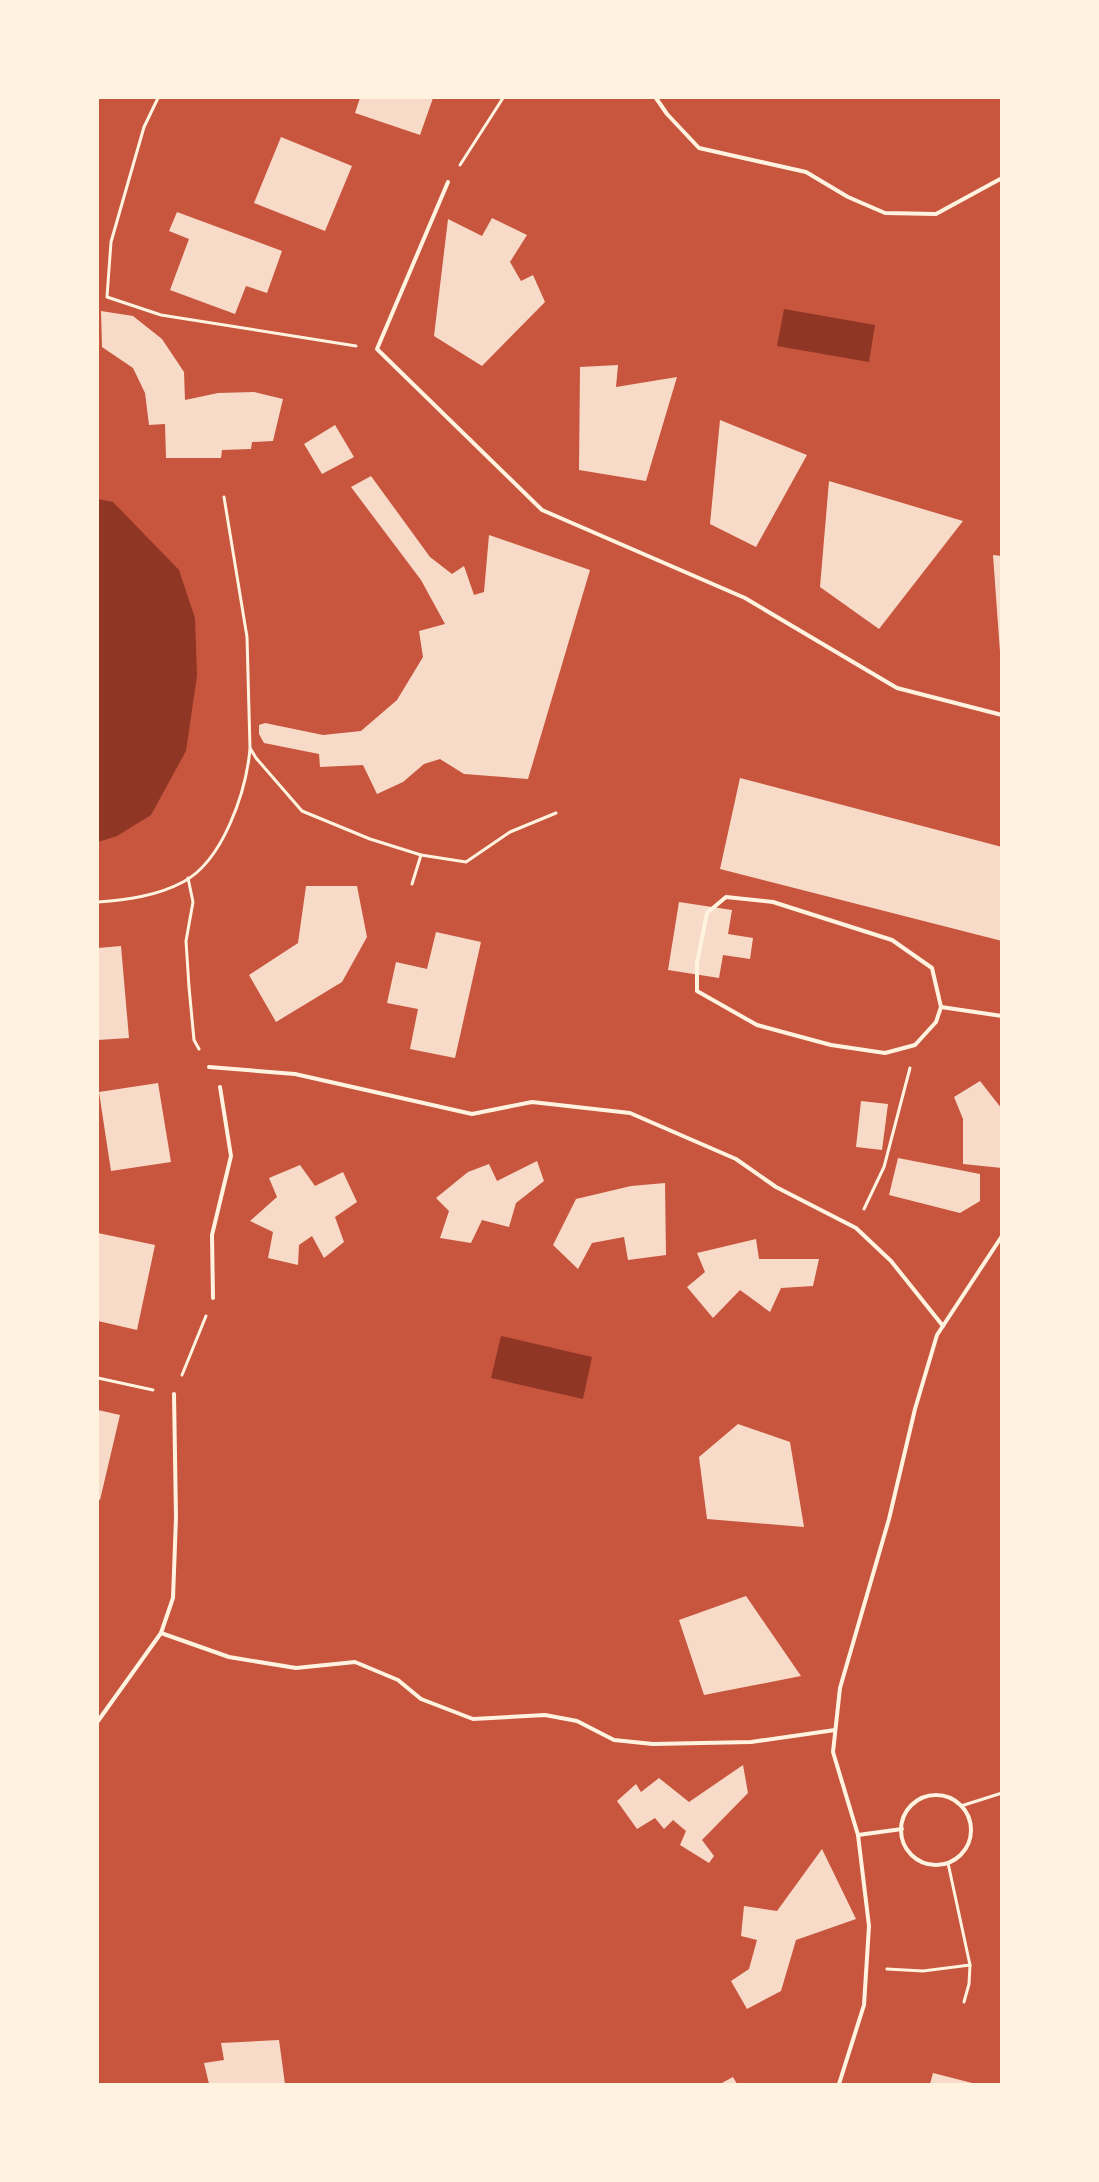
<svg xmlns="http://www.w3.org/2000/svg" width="1099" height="2182" viewBox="0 0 1099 2182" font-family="Raleway,sans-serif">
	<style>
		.water { fill: #8f3625 }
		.building { fill: #f7dbc8 }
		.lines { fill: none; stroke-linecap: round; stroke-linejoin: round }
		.path { stroke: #fff3e0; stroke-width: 3 }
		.service { stroke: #fff3e0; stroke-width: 4 }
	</style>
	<rect width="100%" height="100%" fill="#c8553d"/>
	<!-- water -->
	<g class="water">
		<path d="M784 309 875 325 869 362 777 346Z"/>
		<path d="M98 499 113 502 179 570 195 618 197 676 186 751 151 815 117 836 98 842Z"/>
		<path d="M501 1336 592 1357 583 1399 491 1378Z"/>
	</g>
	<!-- building -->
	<g class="building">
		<path d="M360 98H433L420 135 355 113Z"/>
		<path d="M281 137 352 166 325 231 254 203Z"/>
		<path d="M177 212 282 251 267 293 246 286 235 314 170 290 189 239 169 231Z"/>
		<path d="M492 218 527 235 510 262 521 281 533 275 545 302 482 366 434 336 448 219 482 236Z"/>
		<path d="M101 311 133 316 162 339 184 372 185 400 218 393 254 392 283 399 273 441 252 442 251 449 222 450 221 458H166L165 424 149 425 145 393 133 368 102 347Z"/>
		<path d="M618 365 616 387 677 377 646 481 579 470 580 367Z"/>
		<path d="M720 420 807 455 756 547 710 524Z"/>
		<path d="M335 425 354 457 322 474 304 444Z"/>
		<path d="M371 476 430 557 452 574 464 566 474 595 484 592 489 535 590 570 528 779 464 774 440 759 424 764 403 782 377 794 363 765 320 767 319 754 264 743 259 734V725L265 723 323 735 361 731 397 700 423 657 419 631 445 624 421 580 351 487Z"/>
		<path d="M829 481 963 521 879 629 820 587Z"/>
		<path d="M993 555 1002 556V652H1000Z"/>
		<path d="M740 778 1002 847V941L720 869Z"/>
		<path d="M306 886H357L367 937 342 982 276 1022 249 975 298 943Z"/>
		<path d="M679 902 732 910 728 934 753 938 750 959 723 955 719 978 668 970Z"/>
		<path d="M436 932 481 942 455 1058 410 1049 418 1009 387 1003 396 962 427 969Z"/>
		<path d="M121 946 129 1038 98 1040V948Z"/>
		<path d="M980 1081 1002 1109V1168L963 1164V1119L954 1097Z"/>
		<path d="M158 1083 171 1162 111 1171 99 1092Z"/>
		<path d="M861 1101 888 1104 882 1150 856 1147Z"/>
		<path d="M898 1158 980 1174V1201L960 1213 889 1195Z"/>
		<path d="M537 1161 544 1181 516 1203 509 1227 482 1220 471 1243 440 1238 449 1211 436 1198 468 1172 489 1164 497 1181Z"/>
		<path d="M300 1165 315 1186 343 1172 357 1202 335 1217 344 1242 324 1258 312 1236 299 1245 298 1265 268 1258 273 1232 250 1221 277 1197 269 1178Z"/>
		<path d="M665 1183 666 1255 628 1260 624 1237 592 1243 578 1269 553 1245 576 1199 631 1186Z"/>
		<path d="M98 1233 155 1245 137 1330 98 1321Z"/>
		<path d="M756 1239 759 1259H819L813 1286 781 1288 770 1312 740 1290 713 1318 687 1287 705 1272 697 1253Z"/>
		<path d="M98 1410 120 1415 100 1500 98 1499Z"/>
		<path d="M738 1424 790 1442 804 1527 707 1519 699 1457Z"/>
		<path d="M746 1596 801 1676 704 1695 679 1620Z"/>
		<path d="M743 1765 748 1793 702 1840 714 1856 709 1863 680 1845 686 1831 673 1820 664 1829 655 1818 637 1829 617 1801 636 1784 641 1792 659 1778 689 1802Z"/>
		<path d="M822 1849 856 1919 796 1940 781 1991 747 2009 731 1981 749 1969 757 1940 741 1936 744 1906 777 1911Z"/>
		<path d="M279 2040 285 2084H209L204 2063 224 2060 221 2043Z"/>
		<path d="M933 2073 976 2084H930Z"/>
		<path d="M733 2077 737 2084H720Z"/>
	</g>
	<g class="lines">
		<!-- path -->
		<g class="path">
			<path d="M158 98 144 127 111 242 107 297 161 315 356 346"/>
			<path d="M460 165 503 98"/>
			<path d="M224 497 247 637 250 748 256 758 302 811 370 839 421 855 466 862 510 832 556 813"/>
			<path d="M188 878 193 902 186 941 189 987 194 1040 199 1049"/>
			<path d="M412 884 421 855"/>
			<path d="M98 902C126 900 157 896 183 882 223 861 246 792 250 749"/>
			<path d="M864 1209 884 1167 910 1068"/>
			<path d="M182 1375 206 1316"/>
			<path d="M98 1378 153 1390"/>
			<path d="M961 1806 1002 1793"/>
			<path d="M948 1863 970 1965 969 1984 964 2002"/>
			<path d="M887 1969 923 1971 970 1965"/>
		</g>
		<!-- service -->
		<g class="service">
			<path d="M656 98 667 114 699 148 806 172 848 197 885 213 936 214 1002 178"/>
			<path d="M448 182 377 349 542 510 745 598 897 688 1002 715"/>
			<path d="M726 897 773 902 892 940 932 968 941 1007 936 1022 915 1045 885 1053 831 1045 757 1025 697 991V963L707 913Z"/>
			<path d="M941 1007 1002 1016"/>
			<path d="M209 1067 295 1074 472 1114 532 1102 630 1113 736 1159 776 1187 856 1228 891 1261 943 1326"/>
			<path d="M213 1298 212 1235 231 1156 220 1087"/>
			<path d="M161 1633 229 1657 296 1668 355 1662 398 1680 421 1699 473 1719 545 1715 577 1721 614 1740 653 1744 751 1742 835 1730"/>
			<path d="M98 1721 161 1633 173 1598 176 1518 174 1394"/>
			<circle cx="936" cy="1830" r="35"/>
			<path d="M858 1835 902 1829"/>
			<path d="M839 2084 864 2005 869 1926 858 1835 833 1752 840 1688 889 1519 915 1409 937 1335 1002 1236"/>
		</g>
	</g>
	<!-- border -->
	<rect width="1099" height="2182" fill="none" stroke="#fff3e0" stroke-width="198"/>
</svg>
